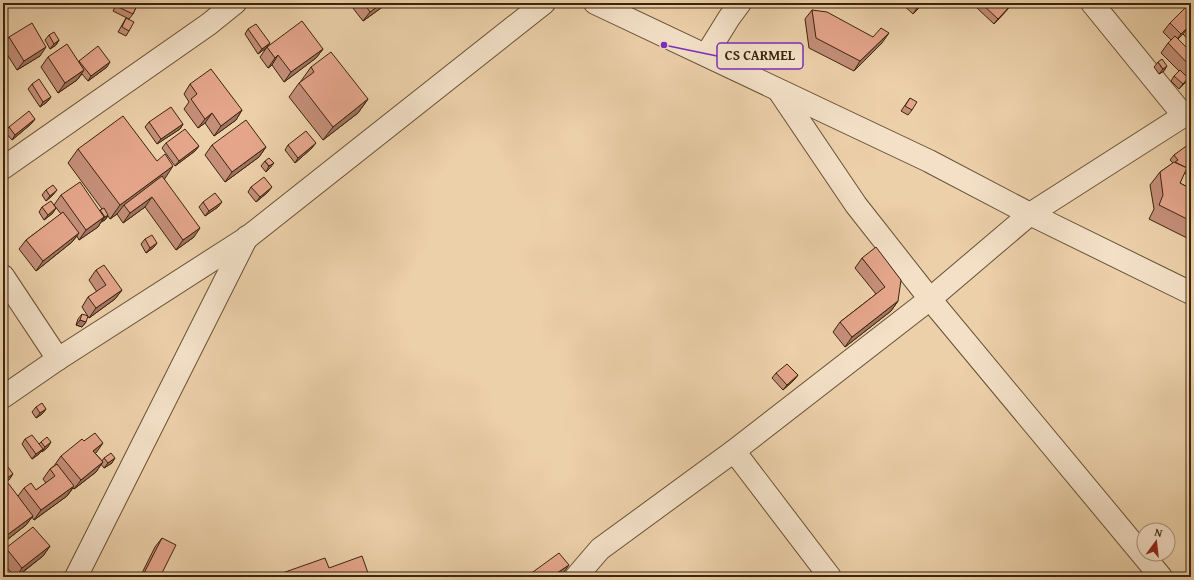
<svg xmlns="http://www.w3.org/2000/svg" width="1194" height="580" viewBox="0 0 1194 580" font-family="'Gentium Book Plus',serif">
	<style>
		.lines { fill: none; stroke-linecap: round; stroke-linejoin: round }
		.minor-casing { stroke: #675034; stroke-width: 24 }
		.minor { stroke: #f3e0c7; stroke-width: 22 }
		.wall { fill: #c48e78; stroke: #3b250d }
		.shaded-wall { fill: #a07461; stroke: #3b250d }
		.building { fill: #e4a58b; stroke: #3b250d }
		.leader { fill: none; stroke: #7b2cbf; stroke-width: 1.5 }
		.callout-dot { fill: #7b2cbf; stroke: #f3e0c7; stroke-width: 1.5 }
		.callout { fill: #f3e0c7; stroke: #7b2cbf; stroke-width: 1.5 }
		.callout-label { font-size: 14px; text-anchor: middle; font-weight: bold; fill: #3b250d }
	</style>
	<rect width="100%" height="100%" fill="#ecd0a9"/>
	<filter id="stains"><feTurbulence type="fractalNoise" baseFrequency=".005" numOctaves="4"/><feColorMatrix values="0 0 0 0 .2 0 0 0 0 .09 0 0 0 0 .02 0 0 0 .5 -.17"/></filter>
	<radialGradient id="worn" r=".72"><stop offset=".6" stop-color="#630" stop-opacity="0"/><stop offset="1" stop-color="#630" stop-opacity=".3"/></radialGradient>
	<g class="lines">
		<defs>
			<g id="minor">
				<path d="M595 3 929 161 1030 214 1191 293"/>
				<path d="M1092 3 1184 116"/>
				<path d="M706 55 729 18 740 3"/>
				<path d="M779 91 856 205 930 299 1161 577"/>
				<path d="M3 168 209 24 235 3"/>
				<path d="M3 276 58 359"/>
				<path d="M3 397 58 359 248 237 544 3"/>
				<path d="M734 451 830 577"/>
				<path d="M76 577 247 237"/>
				<path d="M576 577 600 549 734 451 930 299 1030 214 1191 111"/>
			</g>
		</defs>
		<!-- minor casing -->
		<use href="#minor" class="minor-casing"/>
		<!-- minor -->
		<use href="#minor" class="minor"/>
	</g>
	<!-- wall -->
	<g class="wall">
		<path d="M117 3H138L133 14 129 19 113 11Z"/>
		<path d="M349 3H388L363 21Z"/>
		<path d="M901 3H924L913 14Z"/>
		<path d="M981 3 1007 10 994 24 977 8Z"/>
		<path d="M1191 3V43L1183 34 1178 39 1191 52V84L1187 80 1179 89 1171 81 1174 76 1179 71 1161 53 1168 43 1171 40 1163 32 1170 23Z"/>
		<path d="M812 10 882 43 854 71 809 48 805 19Z"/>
		<path d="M126 18 129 31 126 36 118 32Z"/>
		<path d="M248 29 270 43 266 48 258 54 245 34Z"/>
		<path d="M49 35 59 40 56 45 50 49 45 40Z"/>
		<path d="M9 37 40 56 17 70 3 48V46Z"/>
		<path d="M267 47 323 49 316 58 284 82 272 65 268 68 260 57Z"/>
		<path d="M48 57 79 62 107 67 88 81 82 74 77 80 58 93 41 67Z"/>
		<path d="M1158 62 1164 71 1159 74 1154 67Z"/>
		<path d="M311 67 368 99 358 113 323 140 289 97 299 83 301 81Z"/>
		<path d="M32 84 51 97 47 102 40 107 28 89Z"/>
		<path d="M190 84 242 110 236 120 214 136 205 123 198 128 184 109 189 102 184 94Z"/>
		<path d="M910 98 912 110 908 115 901 111Z"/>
		<path d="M35 119 31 124 12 140 5 132 9 127Z"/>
		<path d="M149 122 183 124 180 129 157 144 145 127Z"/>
		<path d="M166 143 199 146 195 151 175 166 162 148Z"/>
		<path d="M212 145 266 147 259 157 225 182 205 155Z"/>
		<path d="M288 145 312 148 295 163 285 150Z"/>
		<path d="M1191 146V177L1184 173 1180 183 1191 189V240L1149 219 1154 209 1150 185 1160 172 1173 163 1170 160 1174 155Z"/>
		<path d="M78 149 164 179 194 237 176 250 145 207 123 223 117 214 110 219 108 216 105 220 101 222 98 227 79 240 77 236 72 242 36 271 19 249 26 240 61 214 54 205 61 195 100 211 102 209 68 163Z"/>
		<path d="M265 161 270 168 266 172 261 166Z"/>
		<path d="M251 187 268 192 256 202 248 192Z"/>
		<path d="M46 190 53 195 46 201 42 195Z"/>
		<path d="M203 202 218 207 205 216 199 207Z"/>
		<path d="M42 207 53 213 44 220 39 212Z"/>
		<path d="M145 239 157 243 153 248 146 253 141 244Z"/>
		<path d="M862 258 898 301 891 311 845 347 833 332 840 322 876 294 855 268Z"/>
		<path d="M96 270 122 290 115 299 89 318 82 307 88 297 97 292 89 280Z"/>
		<path d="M82 314 86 322 82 327 76 325 78 319Z"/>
		<path d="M776 373 798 375 794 380 783 390 772 378Z"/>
		<path d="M36 407 46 409 42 414 36 418 32 412Z"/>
		<path d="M25 439 39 444 41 442 48 447 42 452 41 451 39 454 32 459 22 444Z"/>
		<path d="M95 453 102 461 104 458 112 463 104 468 101 464 96 472 74 489 73 488 67 496 34 520 32 517 26 525 3 543V487L18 496 24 488 36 490 46 483 43 479 50 469 54 466 61 456 96 453Z"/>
		<path d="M162 538 160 577H140L155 547Z"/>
		<path d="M50 546 43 556 17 577H15L3 563V553L6 548Z"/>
	</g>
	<!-- shaded-wall -->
	<g class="shaded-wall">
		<path d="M382 3H388L363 21 370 12Z"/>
		<path d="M921 3H924L913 14 919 5Z"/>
		<path d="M1011 5 1007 10 994 24 998 19Z"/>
		<path d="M1190 25 1183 34 1174 43 1181 34Z"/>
		<path d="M889 33 882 43 854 71 860 61Z"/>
		<path d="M59 40 56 45 50 49 54 44Z"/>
		<path d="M270 43 266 48 258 54 262 49Z"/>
		<path d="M46 47 40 56 17 70 24 61Z"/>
		<path d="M323 49 316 58 284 82 291 72Z"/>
		<path d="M278 55 272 65 268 68 275 58Z"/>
		<path d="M110 62 107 67 88 81 91 76Z"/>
		<path d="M1167 66 1164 71 1159 74 1163 69Z"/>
		<path d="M84 70 77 80 58 93 65 83Z"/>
		<path d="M1188 78 1185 83 1179 89 1183 84Z"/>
		<path d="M51 97 47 102 40 107 43 102Z"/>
		<path d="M368 99 358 113 323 140 333 127Z"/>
		<path d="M242 110 236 120 214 136 221 126Z"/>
		<path d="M212 113 205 123 198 128 205 119Z"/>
		<path d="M35 119 31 124 12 140 15 135Z"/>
		<path d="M183 124 180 129 157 144 161 139Z"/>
		<path d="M316 143 312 148 295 163 298 158Z"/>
		<path d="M199 146 195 151 175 166 179 161Z"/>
		<path d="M266 147 259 157 225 182 232 172Z"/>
		<path d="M274 163 270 168 266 172 269 166Z"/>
		<path d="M173 166 164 180 124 205 117 214 110 219 120 205Z"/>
		<path d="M272 187 268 192 256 202 260 197Z"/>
		<path d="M57 190 53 195 46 201 50 196Z"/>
		<path d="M152 197 145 207 123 223 130 213Z"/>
		<path d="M222 202 218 207 205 216 209 211Z"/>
		<path d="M56 208 53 213 44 220 48 215Z"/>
		<path d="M108 215 105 220 101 222 105 217Z"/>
		<path d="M104 217 98 227 79 240 86 230Z"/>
		<path d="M200 228 194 237 176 250 183 240Z"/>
		<path d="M79 233 72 242 36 271 43 261Z"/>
		<path d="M157 243 153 248 146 253 150 248Z"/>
		<path d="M122 290 115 299 89 318 96 308Z"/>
		<path d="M898 301 891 311 845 347 852 337Z"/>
		<path d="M80 320 86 322 82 327 76 325Z"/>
		<path d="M798 375 794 380 783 390 787 385Z"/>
		<path d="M46 409 42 414 36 418 40 413Z"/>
		<path d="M51 442 48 447 42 452 45 447Z"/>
		<path d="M103 443 96 453 86 460 93 451Z"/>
		<path d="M43 449 39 454 32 459 36 454Z"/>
		<path d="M115 458 112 463 104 468 108 463Z"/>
		<path d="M103 462 96 472 74 489 81 480Z"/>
		<path d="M13 474 9 480 3 483V481Z"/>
		<path d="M74 486 67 496 34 520 41 510Z"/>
		<path d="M33 516 26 525 3 543V538Z"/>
		<path d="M50 546 43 556 16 577 22 568Z"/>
		<path d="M569 565 562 575 558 577H551Z"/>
		<path d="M368 573 365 577H356Z"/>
	</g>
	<!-- building -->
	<g class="building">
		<path d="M118 3H138L133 14 116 6Z"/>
		<path d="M364 3H382L370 12Z"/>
		<path d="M981 3H1009L1011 5 998 19Z"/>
		<path d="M1190 3H1191V26L1190 25 1181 34 1170 23Z"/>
		<path d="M812 10 827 12 873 37 881 28 889 33 860 61 816 38Z"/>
		<path d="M126 18 134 22 129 31 122 27Z"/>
		<path d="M302 21 323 49 291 72 278 55 275 58 267 47Z"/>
		<path d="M32 23 46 47 24 61 9 37Z"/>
		<path d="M256 24 270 43 262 49 248 29Z"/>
		<path d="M54 32 59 40 54 44 49 35Z"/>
		<path d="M1175 36 1191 52V67L1168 43Z"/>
		<path d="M67 44 84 70 65 83 48 57Z"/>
		<path d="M98 46 110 62 91 76 79 61Z"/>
		<path d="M331 52 368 99 333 127 299 83 314 72 311 67Z"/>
		<path d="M1162 59 1167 66 1163 69 1158 62Z"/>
		<path d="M211 69 242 110 221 126 212 113 205 119 191 99 197 94 190 84Z"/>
		<path d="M1180 70 1188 78 1183 84 1174 76Z"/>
		<path d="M39 79 51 97 43 102 32 84Z"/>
		<path d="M910 98 917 102 912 110 905 106Z"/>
		<path d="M171 107 183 124 161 139 149 122Z"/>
		<path d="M29 111 35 119 15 135 9 127Z"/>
		<path d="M123 116 157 161 165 154 173 166 120 205 78 149Z"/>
		<path d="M246 120 266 147 232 172 212 145Z"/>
		<path d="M185 129 199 146 179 161 166 143Z"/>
		<path d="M306 131 316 143 298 158 288 145Z"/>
		<path d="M1189 144 1191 146V170L1175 162 1178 160 1174 155Z"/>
		<path d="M269 158 274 163 269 166 265 161Z"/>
		<path d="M1174 162 1187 168 1180 183 1191 189V221L1159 205 1163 195 1160 172Z"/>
		<path d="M162 176 200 228 183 240 152 197 130 213 124 205Z"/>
		<path d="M264 177 272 187 260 197 251 187Z"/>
		<path d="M80 182 104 217 86 230 61 195Z"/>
		<path d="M53 185 57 190 50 196 46 190Z"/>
		<path d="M215 193 222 202 209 211 203 202Z"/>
		<path d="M51 201 56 208 48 215 42 207Z"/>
		<path d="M104 208 108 215 105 217 100 210Z"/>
		<path d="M63 212 79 233 43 261 26 240Z"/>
		<path d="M152 235 157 243 150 248 145 239Z"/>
		<path d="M876 247 901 280 898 301 852 337 840 322 885 287 862 258Z"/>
		<path d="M104 265 122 290 96 308 88 297 106 285 96 270Z"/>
		<path d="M82 314 88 316 86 322 80 320Z"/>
		<path d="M787 364 798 375 787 385 776 373Z"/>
		<path d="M42 403 46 409 40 413 36 407Z"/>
		<path d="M95 433 103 443 93 451 103 462 81 480 61 456 82 439 84 441Z"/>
		<path d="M32 435 43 449 36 454 25 439Z"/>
		<path d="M47 437 51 442 45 447 41 442Z"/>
		<path d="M111 453 115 458 108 463 104 458Z"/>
		<path d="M3 460 13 474 3 481Z"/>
		<path d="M57 464 74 486 41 510 24 488 31 483 36 490 55 476 50 469Z"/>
		<path d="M8 483 33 516 3 538V493L4 492 3 490V487Z"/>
		<path d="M33 527 50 546 22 568 6 548Z"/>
		<path d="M162 538 176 545 160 577H152L144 573Z"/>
		<path d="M559 553 569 565 551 577H526Z"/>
		<path d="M362 556 368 573 356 577H271L325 558 329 568Z"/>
	</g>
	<!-- callouts -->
	<path class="leader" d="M664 45L717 56"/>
	<circle class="callout-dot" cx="664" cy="45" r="4"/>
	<rect class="callout" x="717" y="43" width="86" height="26" rx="4"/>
	<g class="callout-label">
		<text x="760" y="60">CS CARMEL</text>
	</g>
	<!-- margin -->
	<rect width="1194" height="580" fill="none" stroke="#ecd0a9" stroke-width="16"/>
	<rect x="4" y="4" width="1186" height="572" fill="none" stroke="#3b250d" stroke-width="2"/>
	<rect x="8" y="8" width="1178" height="564" fill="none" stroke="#3b250d"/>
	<!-- north arrow -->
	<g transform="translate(1156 542) rotate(15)"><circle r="19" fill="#f3e0c7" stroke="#a9957d"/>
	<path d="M0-3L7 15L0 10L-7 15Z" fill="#8f2418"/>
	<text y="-6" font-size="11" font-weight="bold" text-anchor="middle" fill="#3b250d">N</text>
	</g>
	<rect width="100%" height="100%" filter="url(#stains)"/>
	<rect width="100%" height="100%" fill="url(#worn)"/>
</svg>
